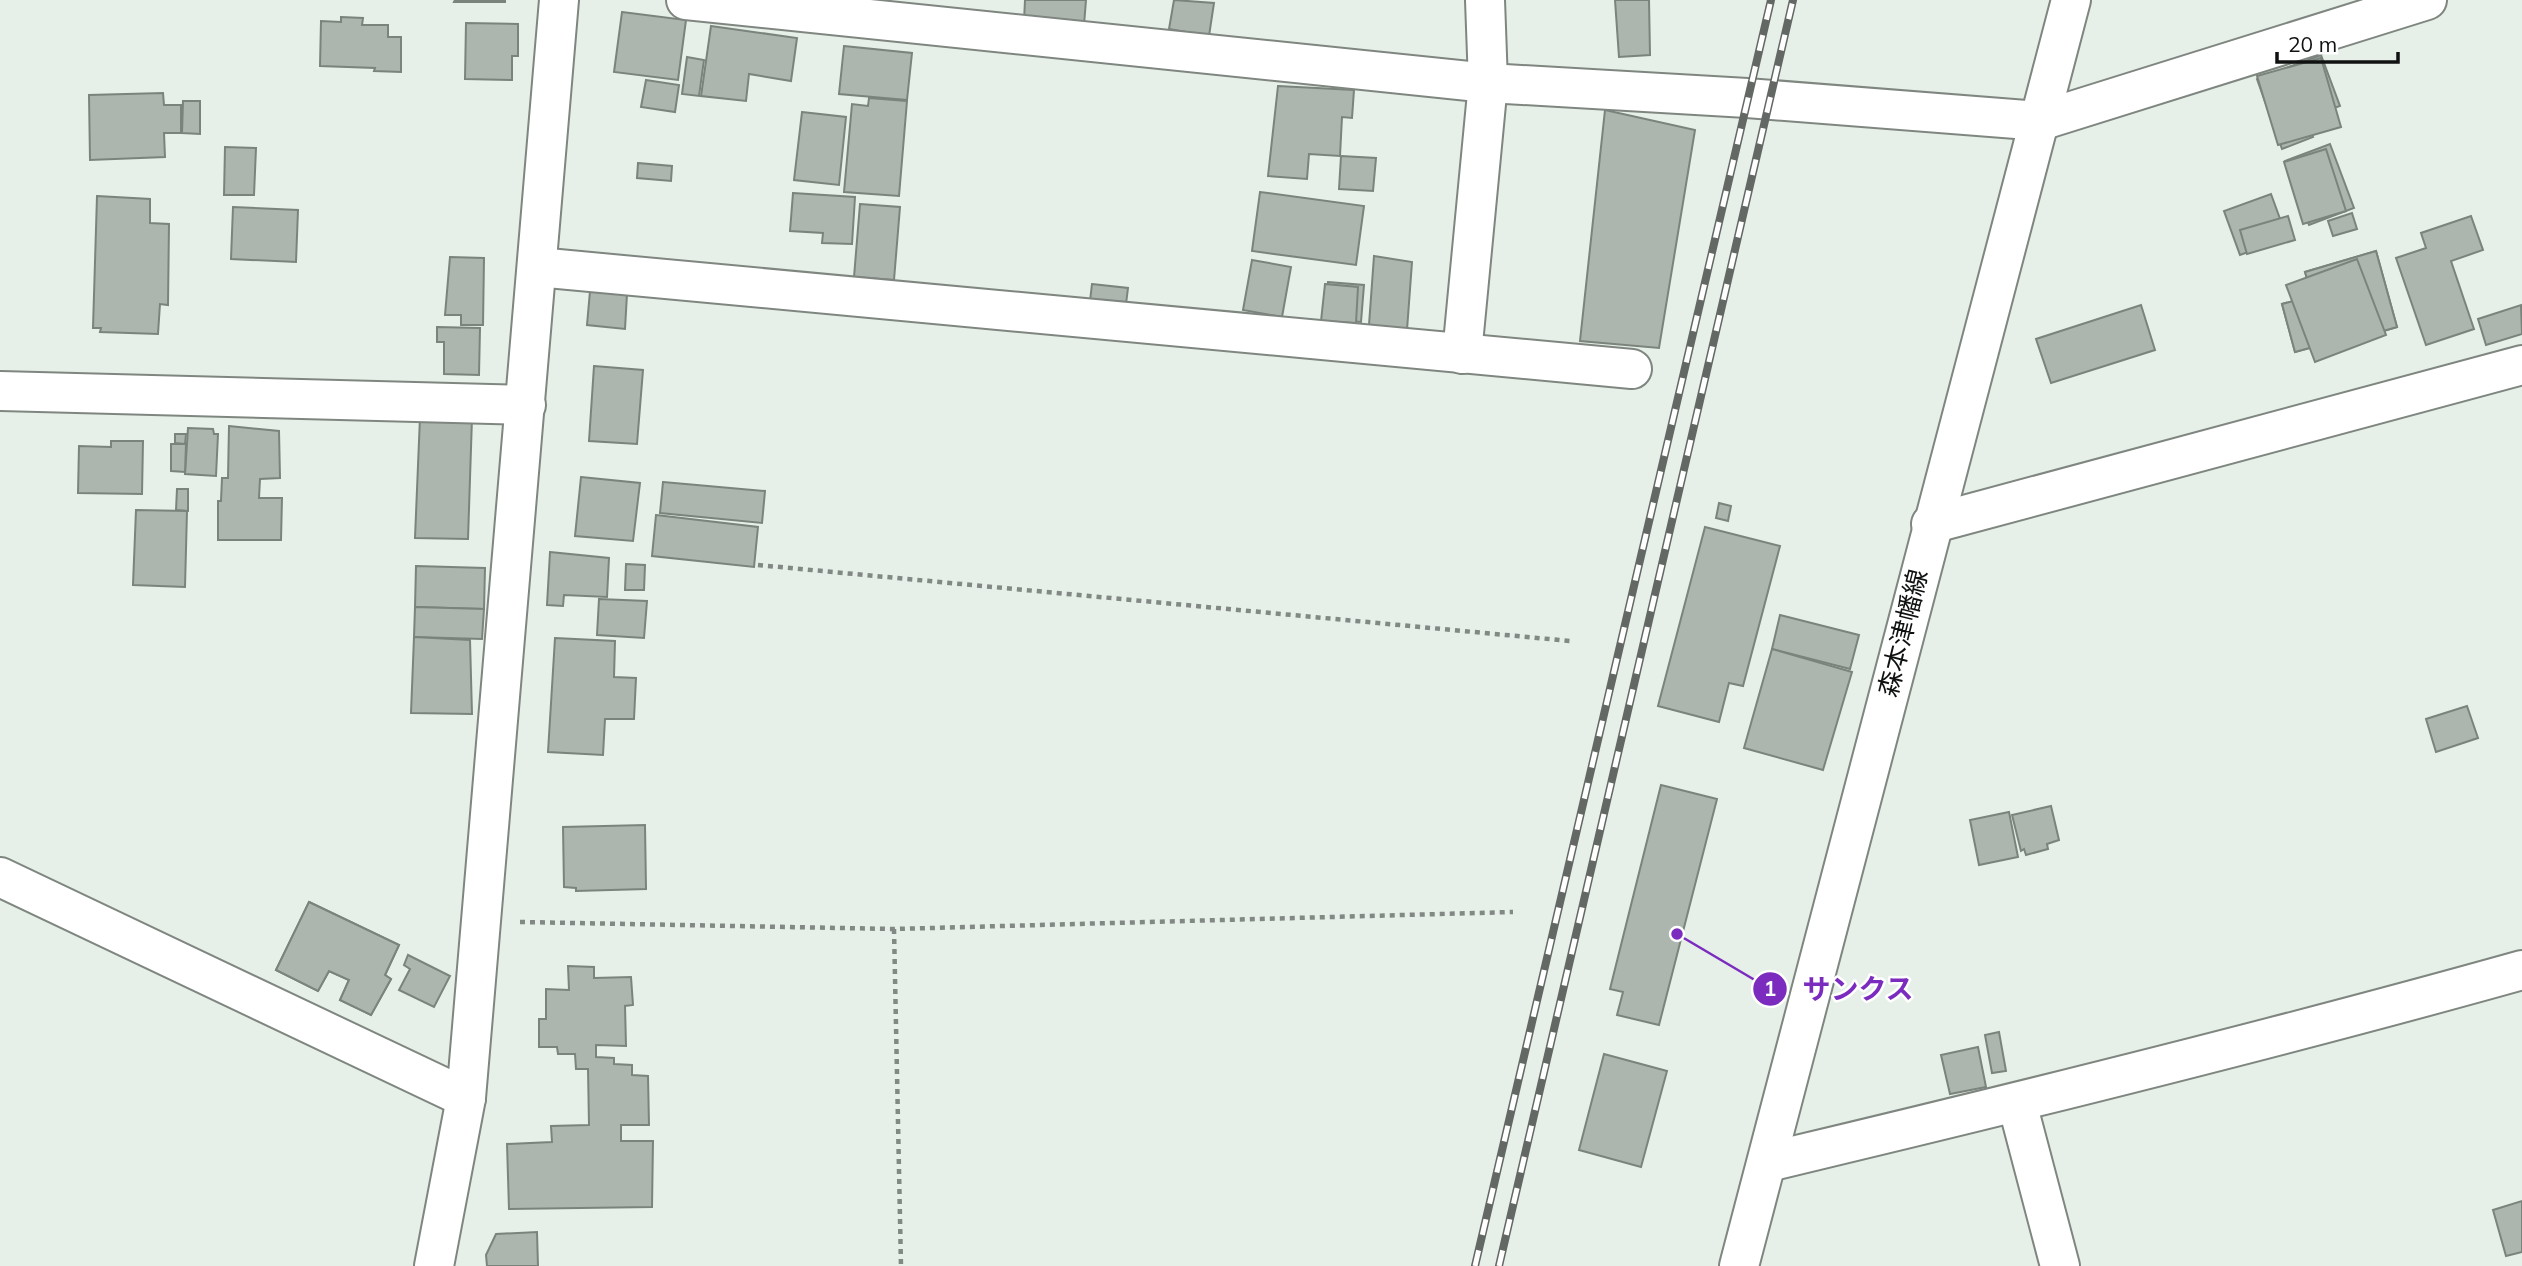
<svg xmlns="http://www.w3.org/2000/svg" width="2522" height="1266" viewBox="0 0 2522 1266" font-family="Mulish,'Noto Sans JP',sans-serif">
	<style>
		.building { fill: #adb5af; stroke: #7b837d; stroke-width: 2 }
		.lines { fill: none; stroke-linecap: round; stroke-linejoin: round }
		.street-casing { stroke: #7f8680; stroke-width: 42 }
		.secondary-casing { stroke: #7f8680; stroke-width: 42 }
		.path { stroke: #828884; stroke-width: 4.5; stroke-dasharray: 5 5; stroke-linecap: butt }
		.street { stroke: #fff; stroke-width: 38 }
		.secondary { stroke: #fff; stroke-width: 38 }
		.rail-casing { stroke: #636864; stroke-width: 8 }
		.rail { stroke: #fff; stroke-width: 5; stroke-dasharray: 16; stroke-linecap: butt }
		.labels { text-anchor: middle; stroke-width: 5; stroke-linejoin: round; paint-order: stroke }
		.street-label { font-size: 26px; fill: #0f1210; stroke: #fff }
		.leader { fill: none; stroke: #7b2cbf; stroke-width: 2.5 }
		.callout-dot { fill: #7b2cbf; stroke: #fff; stroke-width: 2.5 }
		.mark-label { font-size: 21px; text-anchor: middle; font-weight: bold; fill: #fff }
		.callout-label { font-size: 28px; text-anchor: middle; font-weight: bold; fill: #7b2cbf; stroke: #fff; stroke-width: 5; stroke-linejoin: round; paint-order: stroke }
	</style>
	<rect width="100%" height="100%" fill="#e6efe8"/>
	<!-- building -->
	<g class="building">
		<path d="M455 0H505V2H454Z"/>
		<path d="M1025 0H1086L1084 25 1024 21Z"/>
		<path d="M1174 0 1214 3 1209 36 1169 29Z"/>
		<path d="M1615 0H1649L1650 55 1619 57Z"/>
		<path d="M622 12 686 20 678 80 614 72Z"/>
		<path d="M341 17 363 18 362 25H388V37H401V72L374 71 375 68 320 66 321 21 341 22Z"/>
		<path d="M466 23 518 24V56H512V80L465 79Z"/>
		<path d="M711 26 797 38 791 81 749 74 746 101 701 96Z"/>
		<path d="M844 46 912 53 907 100 839 94Z"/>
		<path d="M2321 55 2340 106 2306 118 2313 137 2282 149 2257 79Z"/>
		<path d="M687 57 704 60 699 96 682 94Z"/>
		<path d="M2321 58 2341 127 2278 145 2257 76Z"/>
		<path d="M646 80 679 85 675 112 641 107Z"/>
		<path d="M1278 86 1354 90 1352 118 1342 117 1340 156 1309 154 1307 179 1268 176Z"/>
		<path d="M163 93 164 105H181V133H164L165 157 90 160 89 95Z"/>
		<path d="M869 98 907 101 899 196 844 192 852 104 868 106Z"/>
		<path d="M183 101H200V134L182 133Z"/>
		<path d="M1605 110 1695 130 1659 348 1580 341Z"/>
		<path d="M802 112 846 117 839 185 794 180Z"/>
		<path d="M2330 144 2354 208 2309 225 2285 161Z"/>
		<path d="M225 147 256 148 254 195H224Z"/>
		<path d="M2326 149 2346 211 2303 224 2284 162Z"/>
		<path d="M1341 156 1376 158 1373 191 1339 189Z"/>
		<path d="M638 163 672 166 671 181 637 178Z"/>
		<path d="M1260 192 1364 206 1356 265 1252 251Z"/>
		<path d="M793 193 855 197 852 244 822 243 823 233 790 231Z"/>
		<path d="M2271 194 2287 238 2240 255 2224 211Z"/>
		<path d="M97 196 150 199V223L169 224 168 305 160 304 158 334 100 332 101 328H93Z"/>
		<path d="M860 204 900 207 894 280 854 277Z"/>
		<path d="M233 207 298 210 296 262 231 259Z"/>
		<path d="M2352 213 2357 229 2333 236 2328 221Z"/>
		<path d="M2288 216 2295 240 2247 254 2240 230Z"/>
		<path d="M2471 216 2483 250 2451 261 2474 329 2426 345 2396 258 2426 248 2421 233Z"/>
		<path d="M2376 251 2397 327 2325 348 2324 344 2295 352 2282 304 2312 296 2305 272Z"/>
		<path d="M2376 251 2397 327 2325 348 2324 344 2295 352 2282 304 2312 296 2305 272Z"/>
		<path d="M1374 256 1412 262 1407 330 1369 325Z"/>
		<path d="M450 257 484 258 483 325H461V315H445Z"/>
		<path d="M2357 259 2386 335 2315 362 2286 285Z"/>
		<path d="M1252 260 1291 267 1282 317 1243 310Z"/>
		<path d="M1328 282 1364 285 1361 322 1324 319Z"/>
		<path d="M1092 284 1128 288 1126 304 1090 301Z"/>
		<path d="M1325 284 1358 287 1356 323 1321 321Z"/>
		<path d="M590 291 627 294 625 329 587 325Z"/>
		<path d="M2141 305 2155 350 2051 383 2036 339Z"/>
		<path d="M2521 305 2522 334 2486 345 2478 319Z"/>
		<path d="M437 327 480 328 479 375 444 374V342H437Z"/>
		<path d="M594 366 643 370 637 444 589 441Z"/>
		<path d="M420 417 472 418 468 539 415 538Z"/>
		<path d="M229 426 279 431 280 478 260 479 259 498H282L281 540H218V501H221L222 478H228Z"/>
		<path d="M188 428 213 429 214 434H218L216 476 185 474Z"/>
		<path d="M175 434H186L185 444 175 443Z"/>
		<path d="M111 441H143L142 494 78 493 79 446 111 447Z"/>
		<path d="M171 444H186L185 472 171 471Z"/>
		<path d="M581 477 640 483 633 541 575 536Z"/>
		<path d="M663 482 765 491 762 523 660 513Z"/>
		<path d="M177 489H188V511L176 510Z"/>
		<path d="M1719 503 1731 506 1728 521 1716 518Z"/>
		<path d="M136 510 187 511 185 587 133 585Z"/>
		<path d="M656 515 758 527 754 567 652 556Z"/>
		<path d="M1705 527 1780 546 1743 686 1729 683 1719 722 1658 706Z"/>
		<path d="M550 552 609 558 607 597 564 595 563 606 547 605Z"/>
		<path d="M626 564 645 565 644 590H625Z"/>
		<path d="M416 566 485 568 484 609 415 607Z"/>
		<path d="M599 599 647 601 644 638 597 635Z"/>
		<path d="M415 607 484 609 482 639 414 637Z"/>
		<path d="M1780 615 1859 635 1850 669 1772 649Z"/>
		<path d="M414 637 470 640 472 714 411 713Z"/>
		<path d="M555 638 615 641 614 677 636 678 634 719H605L603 755 548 752Z"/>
		<path d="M1772 649 1852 672 1823 770 1744 748Z"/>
		<path d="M2467 706 2478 738 2436 752 2426 719Z"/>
		<path d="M1661 785 1717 799 1659 1025 1617 1015 1623 992 1610 989Z"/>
		<path d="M2051 806 2059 840 2047 844 2048 849 2026 855 2024 849 2021 851 2012 815Z"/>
		<path d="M2009 812 2018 857 1979 865 1970 820Z"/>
		<path d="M645 825 646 889 576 891V888L564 887 563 827Z"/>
		<path d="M309 902 399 945 385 975 391 979 371 1015 340 1000 349 980 329 971 318 991 276 970Z"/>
		<path d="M309 902 399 945 385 975 391 979 371 1015 340 1000 349 980 329 971 318 991 276 970Z"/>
		<path d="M408 955 450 976 434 1007 399 990 410 969 404 965Z"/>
		<path d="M568 966 594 967V978L631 977 633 1005 625 1006 626 1046 596 1045V1057L614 1058V1064L632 1065V1075L648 1076 649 1125H621V1141H653L652 1207 509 1209 507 1144 552 1142 551 1126 589 1125 588 1069H576L575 1054H558L557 1047H539V1019H546V989L569 990Z"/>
		<path d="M1999 1032 2006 1071 1992 1073 1985 1035Z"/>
		<path d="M1978 1047 1986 1087 1950 1094 1941 1055Z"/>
		<path d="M1604 1054 1667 1071 1641 1167 1579 1150Z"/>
		<path d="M2522 1201V1252L2506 1256 2493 1210Z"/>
		<path d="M537 1232 538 1266H487L486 1255 496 1234Z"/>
	</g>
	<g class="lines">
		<defs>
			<g id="street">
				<path d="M686 0 1488 83 1747 98 2040 121 2427 0"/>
				<path d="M537 267 1632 369"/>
				<path d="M1462 354 1488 83 1485 0"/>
				<path d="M0 391 526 405"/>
				<path d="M1931 524 2522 365"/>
				<path d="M0 877 466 1098"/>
				<path d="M2017 1103 2060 1266"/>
				<path d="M1768 1162C2020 1102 2272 1040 2522 970"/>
			</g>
			<g id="secondary">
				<path d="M434 1266 466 1098 559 0"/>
				<path d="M1739 1266 2071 0"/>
			</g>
		</defs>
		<!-- street casing -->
		<use href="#street" class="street-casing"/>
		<!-- secondary casing -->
		<use href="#secondary" class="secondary-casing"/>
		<!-- path -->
		<g class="path">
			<path d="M758 565 1570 641"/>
			<path d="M520 922 894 929 1513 912"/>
			<path d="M894 929 901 1266"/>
		</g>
		<!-- street -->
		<use href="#street" class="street"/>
		<!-- secondary -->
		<use href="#secondary" class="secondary"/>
		<defs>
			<g id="rail">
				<path d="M1475 1266 1771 0"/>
				<path d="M1499 1266 1793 0"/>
			</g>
		</defs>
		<!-- rail casing -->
		<use href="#rail" class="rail-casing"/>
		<!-- rail -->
		<use href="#rail" class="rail"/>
	</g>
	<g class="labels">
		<!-- street labels -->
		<g class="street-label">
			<text transform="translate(1903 633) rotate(-76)" y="9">森本津幡線</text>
		</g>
	</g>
	<!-- callouts -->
	<path class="leader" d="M1677 934L1770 989"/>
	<g class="callout-dot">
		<circle cx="1677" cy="934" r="7"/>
		<circle cx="1770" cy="989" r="18"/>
	</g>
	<g class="mark-label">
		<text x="1770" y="996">1</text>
	</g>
	<g class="callout-label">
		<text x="1858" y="999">サンクス</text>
	</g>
	<!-- scale -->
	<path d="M2277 52v10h121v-10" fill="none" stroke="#0f1210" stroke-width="3.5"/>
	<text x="2288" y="52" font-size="21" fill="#0f1210" stroke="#ffffff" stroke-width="5" paint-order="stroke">20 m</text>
</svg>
